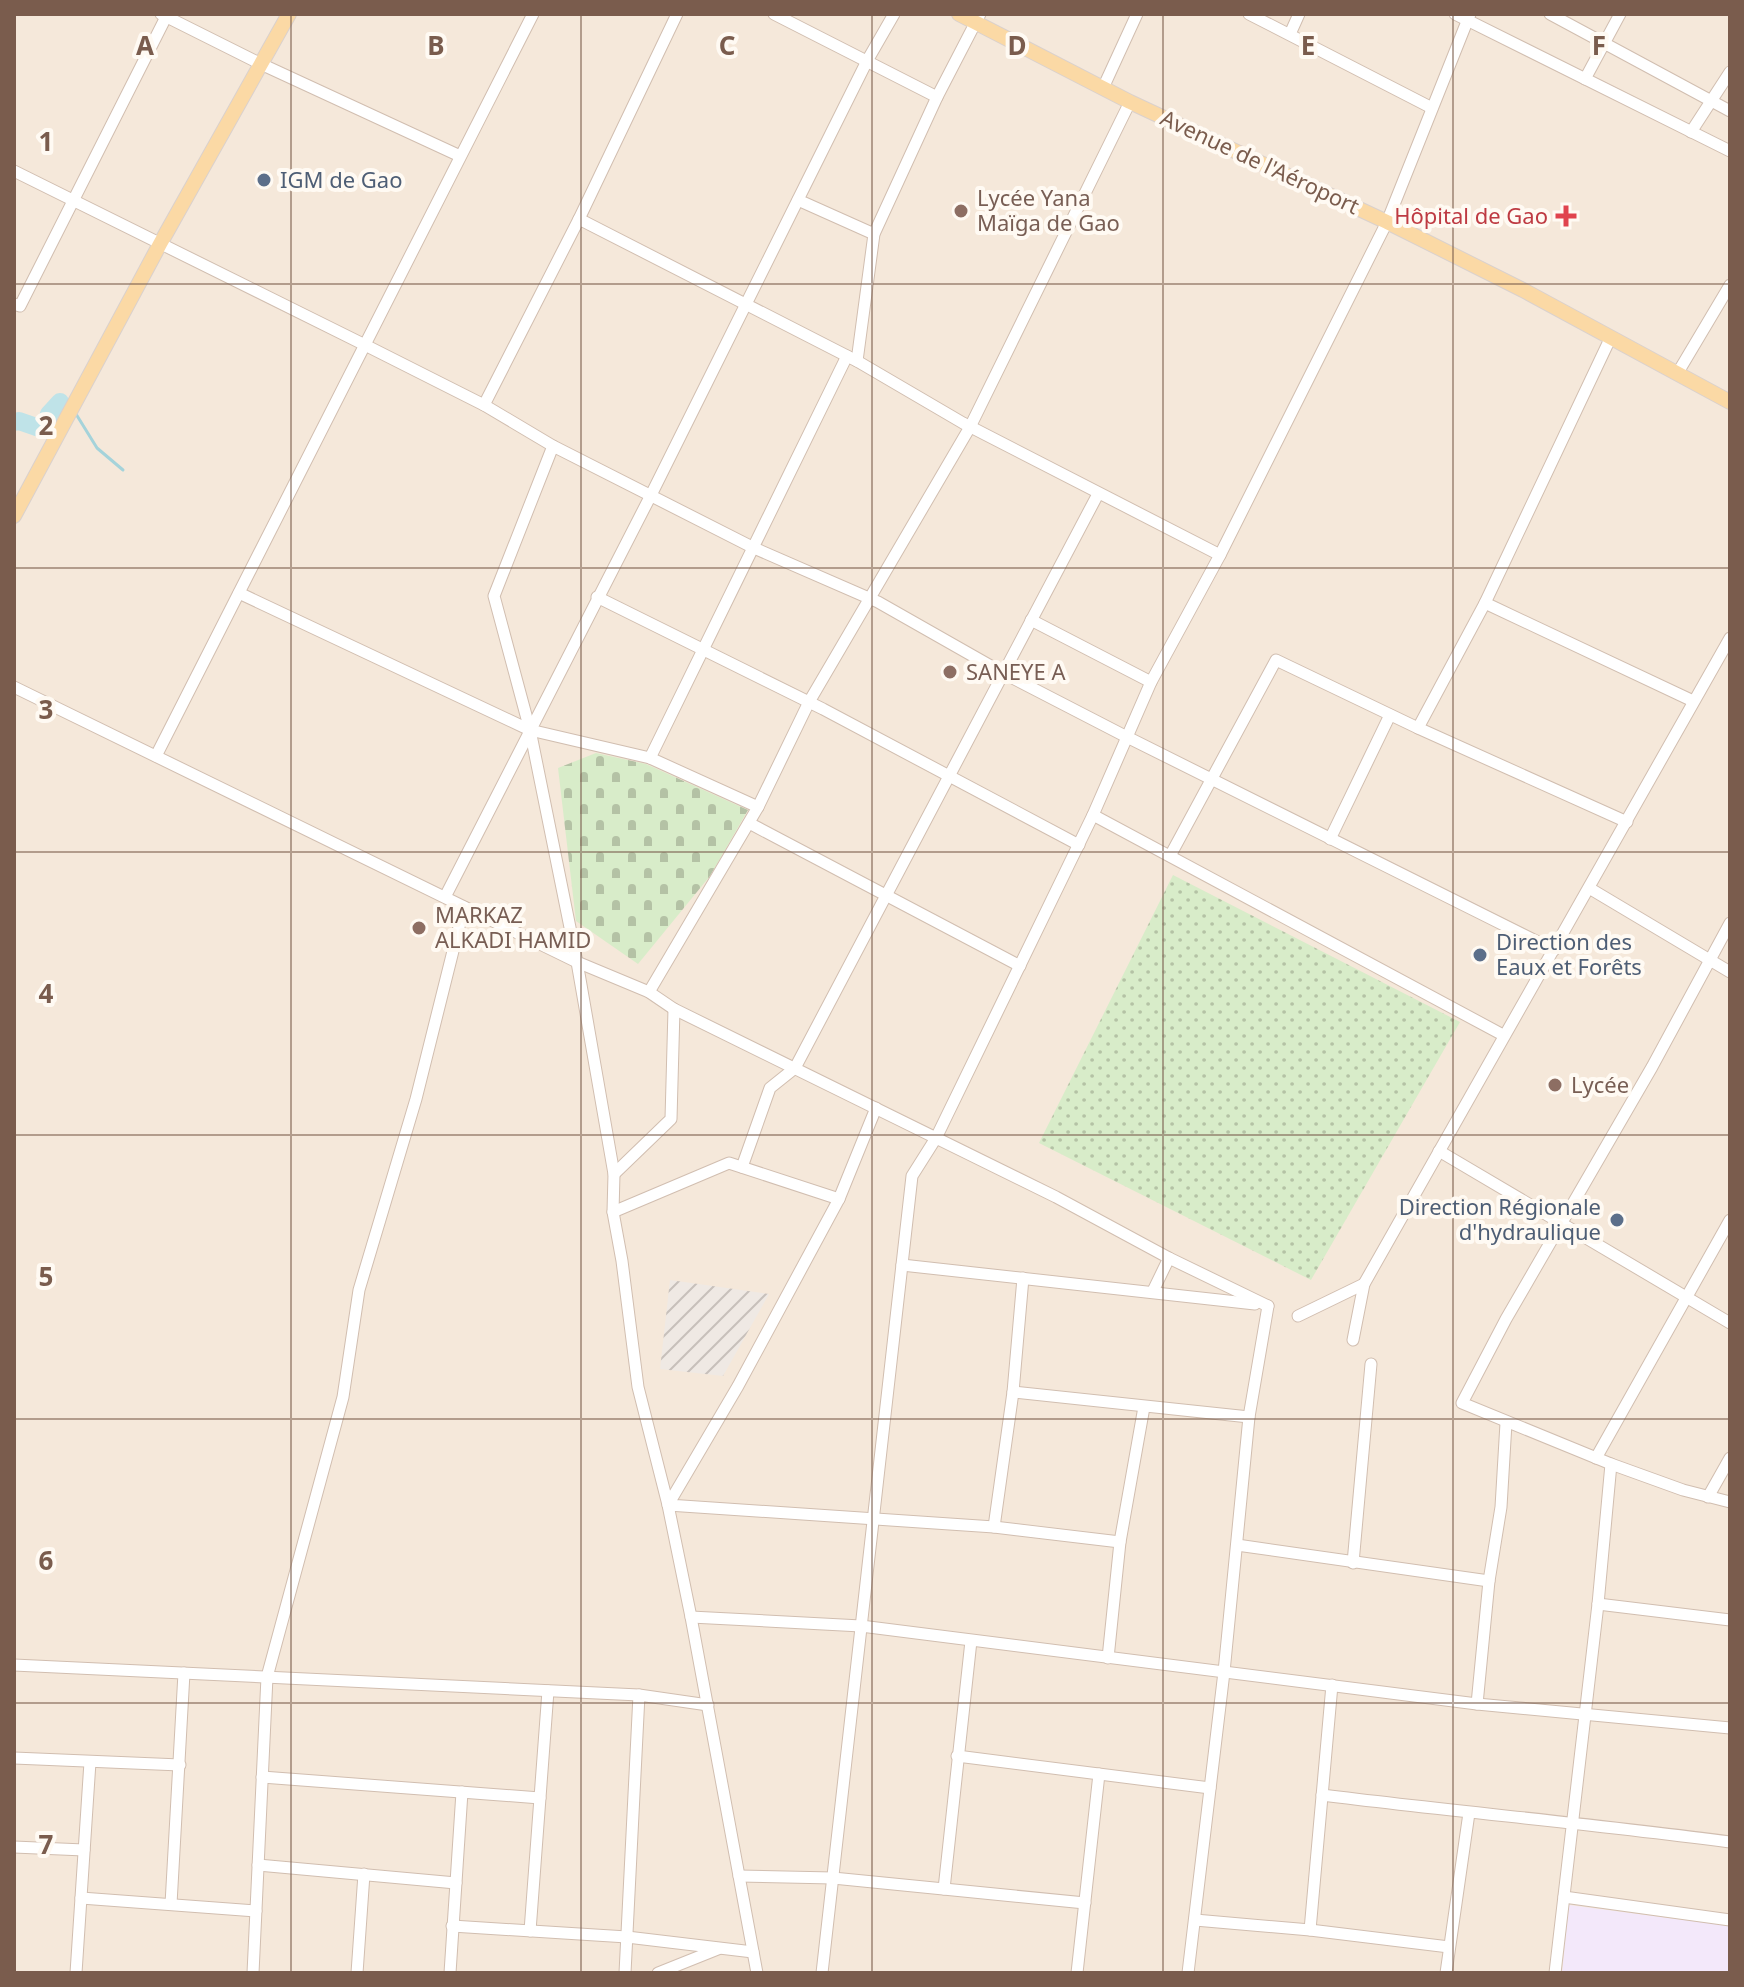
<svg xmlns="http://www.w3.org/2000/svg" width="1744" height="1987" viewBox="0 0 1744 1987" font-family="'Noto Sans',sans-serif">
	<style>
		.residential { fill: #f5e8da }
		.industrial { fill: url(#industrial-furrows) }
		.education { fill: #f3e8fa }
		.cemetery { fill: url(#cemetery-stones) }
		.park { fill: url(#park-dots) }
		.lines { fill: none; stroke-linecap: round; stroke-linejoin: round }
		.stream { stroke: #a5d3da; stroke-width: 3 }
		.river { stroke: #bfe3e8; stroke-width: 18 }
		.minor-casing { stroke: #d1beb0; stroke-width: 13 }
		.major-casing { stroke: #dad1cd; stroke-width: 16 }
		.minor { stroke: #fff; stroke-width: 11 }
		.major { stroke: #fbd9a5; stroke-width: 14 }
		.grid { fill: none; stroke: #7a5c4d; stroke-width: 2; stroke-opacity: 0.55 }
		.service-dot { fill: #5c6f8a; stroke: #fffaf3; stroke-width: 3 }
		.education-dot { fill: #8d6e63; stroke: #fffaf3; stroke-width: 3 }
		.health-dot { fill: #e0444e; stroke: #fffaf3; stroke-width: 3 }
		.labels { text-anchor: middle; stroke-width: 8; stroke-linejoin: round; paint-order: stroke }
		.street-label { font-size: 22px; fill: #7a5c4d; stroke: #fffaf3 }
		.service-label { font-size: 22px; fill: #4e5e75; stroke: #fffaf3; text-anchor: start }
		.education-label { font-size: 22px; fill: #785e54; stroke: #fffaf3; text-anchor: start }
		.health-label { font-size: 22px; fill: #be3a42; stroke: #fffaf3; text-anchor: end }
		.grid-label { font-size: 26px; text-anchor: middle; font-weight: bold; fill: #7a5c4d; stroke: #fffaf3; stroke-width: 8; stroke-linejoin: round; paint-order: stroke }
	</style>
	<defs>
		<pattern id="industrial-furrows" width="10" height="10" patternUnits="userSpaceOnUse" patternTransform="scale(2)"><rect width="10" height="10" fill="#efe9e4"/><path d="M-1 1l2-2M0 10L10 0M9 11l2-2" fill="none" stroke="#c7c0bb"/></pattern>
		<pattern id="cemetery-stones" width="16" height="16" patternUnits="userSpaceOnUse" patternTransform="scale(2)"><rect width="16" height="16" fill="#d8ecc9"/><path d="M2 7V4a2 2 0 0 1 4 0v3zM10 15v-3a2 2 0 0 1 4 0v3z" fill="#b4c2a5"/></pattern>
		<pattern id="park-dots" width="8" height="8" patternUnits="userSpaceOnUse" patternTransform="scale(2)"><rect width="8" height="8" fill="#d8ecc9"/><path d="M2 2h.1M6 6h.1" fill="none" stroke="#b4c2a5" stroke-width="1.8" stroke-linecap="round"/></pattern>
	</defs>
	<rect width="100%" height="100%" fill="#fdf6ec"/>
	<!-- residential -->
	<rect class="residential" x="14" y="14" width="1716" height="1959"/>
	<!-- industrial -->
	<path class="industrial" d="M670 1280 769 1294 723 1376 660 1369Z"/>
	<!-- education -->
	<path class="education" d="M1569 1905 1730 1926V1973H1562Z"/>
	<!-- cemetery -->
	<path class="cemetery" d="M596 753 646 764 748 810 710 876 638 964 576 921 558 768Z"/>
	<!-- park -->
	<path class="park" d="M1173 875 1460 1022 1311 1280 1039 1143Z"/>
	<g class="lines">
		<!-- stream -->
		<path class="stream" d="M76 414 97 448 123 470"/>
		<!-- river -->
		<path class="river" d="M14 422 19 421 45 430 49 414 60 402"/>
		<defs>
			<g id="minor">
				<path d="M161 14 261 64 460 156"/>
				<path d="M774 14 937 97"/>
				<path d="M980 14 937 97 874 234 857 361 963 423 1220 555"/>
				<path d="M1249 14 1432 108"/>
				<path d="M1455 14 1730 151"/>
				<path d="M1550 14 1730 111"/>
				<path d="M1290 34 1299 14"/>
				<path d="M1585 79 1620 14"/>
				<path d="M1103 88 1137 14"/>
				<path d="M1691 132 1730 72"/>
				<path d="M14 171 365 345 484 405 553 446 754 548 878 602 1003 673 1125 736 1554 950"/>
				<path d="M798 200 874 234"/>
				<path d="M579 219 847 356"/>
				<path d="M14 304 20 306 166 17"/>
				<path d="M1677 374 1730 285"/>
				<path d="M484 405 579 219 677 14"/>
				<path d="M553 446 494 596 530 730 577 962 614 1174 613 1212 622 1261 638 1387 668 1505 691 1617 757 1973"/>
				<path d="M239 593 530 730 650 758 758 807"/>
				<path d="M597 597 823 709 1079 845"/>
				<path d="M1485 603 1693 701"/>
				<path d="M1031 620 1151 682"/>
				<path d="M14 687 577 962 649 992 674 1009 1056 1197 1169 1258 1268 1306"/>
				<path d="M1418 728 1485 603 1610 339"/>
				<path d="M156 756 533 14"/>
				<path d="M650 758 847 356 857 361"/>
				<path d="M1093 815 1503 1035"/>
				<path d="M749 823 1020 966"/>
				<path d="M1330 839 1390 715"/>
				<path d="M1170 856 1276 660 1418 728 1627 822"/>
				<path d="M1589 888 1730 972"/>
				<path d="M445 897 651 495 867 61 894 14"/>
				<path d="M1730 923 1652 1067 1506 1319 1462 1403 1611 1464 1683 1490 1730 1502"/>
				<path d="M649 992 758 807 809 702 970 427 1130 102"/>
				<path d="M876 1108 839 1199 738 1386 668 1505 994 1527 1120 1542"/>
				<path d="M1439 1151 1730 1323"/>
				<path d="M742 1167 770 1088 795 1068 1098 494"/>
				<path d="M614 1174 671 1119 674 1009"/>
				<path d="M613 1212 729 1163 839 1199"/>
				<path d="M902 1265 1255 1304"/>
				<path d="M1153 1291 1169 1258"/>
				<path d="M1298 1316 1364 1284"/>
				<path d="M1353 1340 1364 1284 1730 638"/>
				<path d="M1013 1392 1249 1417"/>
				<path d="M1596 1458 1730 1220"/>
				<path d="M1708 1497 1730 1458"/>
				<path d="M994 1527 1013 1392 1023 1278"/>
				<path d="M1237 1545 1489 1581"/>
				<path d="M1353 1563 1371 1364"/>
				<path d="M1598 1604 1730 1620"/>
				<path d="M691 1617 861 1626 1477 1704 1730 1728"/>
				<path d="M1108 1658 1120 1542 1144 1407"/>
				<path d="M14 1665 639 1695 708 1705"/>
				<path d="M1477 1704 1489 1581 1501 1507 1506 1423"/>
				<path d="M957 1756 1210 1788"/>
				<path d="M14 1758 180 1765"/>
				<path d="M262 1777 540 1798"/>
				<path d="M1322 1795C1458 1812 1594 1824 1730 1842"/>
				<path d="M14 1847 84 1850"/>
				<path d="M258 1865 456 1883"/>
				<path d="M739 1876 833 1878 1085 1903"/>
				<path d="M944 1889 971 1641"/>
				<path d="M1564 1897 1730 1920"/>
				<path d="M81 1898 256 1911"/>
				<path d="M171 1904 184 1673"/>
				<path d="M1195 1920 1310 1930 1449 1947"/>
				<path d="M452 1926 627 1937 753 1952"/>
				<path d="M1310 1930 1332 1685"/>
				<path d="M530 1931 548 1691"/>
				<path d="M76 1973 90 1762"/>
				<path d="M253 1973 267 1677 343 1397 359 1290 416 1099 464 907"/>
				<path d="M357 1973 364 1874"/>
				<path d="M450 1973 462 1792"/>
				<path d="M625 1973 639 1695"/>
				<path d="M658 1973 718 1949"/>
				<path d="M822 1973 912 1176 936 1138 1093 815 1151 682 1220 555 1387 222 1470 14"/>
				<path d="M1077 1973 1099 1774"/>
				<path d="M1188 1973 1224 1672 1249 1417 1268 1306"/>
				<path d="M1446 1973 1469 1813"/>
				<path d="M1555 1973 1598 1604 1611 1464"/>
			</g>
			<g id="major">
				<path d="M959 14 1130 102 1387 222 1523 290 1730 402"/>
				<path d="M14 516 160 244 289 14"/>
			</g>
		</defs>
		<!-- minor casing -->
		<use href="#minor" class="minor-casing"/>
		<!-- major casing -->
		<use href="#major" class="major-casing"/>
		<!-- minor -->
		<use href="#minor" class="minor"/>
		<!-- major -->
		<use href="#major" class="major"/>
	</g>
	<!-- grid -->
	<path class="grid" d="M291 14V1973M581 14V1973M872 14V1973M1163 14V1973M1453 14V1973M14 284H1730M14 568H1730M14 852H1730M14 1135H1730M14 1419H1730M14 1703H1730"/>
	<!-- markers -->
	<g class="service-dot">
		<circle cx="264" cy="180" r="8"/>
		<circle cx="1480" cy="955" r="8"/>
		<circle cx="1617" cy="1220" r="8"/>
	</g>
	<g class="education-dot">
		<circle cx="961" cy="211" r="8"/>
		<circle cx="950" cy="672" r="8"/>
		<circle cx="419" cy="928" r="8"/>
		<circle cx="1555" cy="1085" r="8"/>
	</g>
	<path class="health-dot" d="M1562 204h8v8h8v8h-8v8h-8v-8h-8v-8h8z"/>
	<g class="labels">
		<!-- street labels -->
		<g class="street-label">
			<text transform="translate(1260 162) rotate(25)" y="8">Avenue de l'Aéroport</text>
		</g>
		<!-- service labels -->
		<g class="service-label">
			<text x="280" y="188">IGM de Gao</text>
			<text x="1496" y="950">Direction des<tspan x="1496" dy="25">Eaux et Forêts</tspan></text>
			<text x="1601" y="1215" text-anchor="end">Direction Régionale<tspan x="1601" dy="25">d'hydraulique</tspan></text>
		</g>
		<!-- education labels -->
		<g class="education-label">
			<text x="977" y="206">Lycée Yana<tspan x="977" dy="25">Maïga de Gao</tspan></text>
			<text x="966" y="680">SANEYE A</text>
			<text x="435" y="923">MARKAZ<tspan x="435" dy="25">ALKADI HAMID</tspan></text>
			<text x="1571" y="1093">Lycée</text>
		</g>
		<!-- health labels -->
		<g class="health-label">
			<text x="1548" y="224">Hôpital de Gao</text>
		</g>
	</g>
	<g class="grid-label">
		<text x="145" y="55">A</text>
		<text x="436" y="55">B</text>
		<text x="727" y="55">C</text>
		<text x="1017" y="55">D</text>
		<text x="1308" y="55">E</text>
		<text x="1599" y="55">F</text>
		<text x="46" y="151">1</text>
		<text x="46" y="435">2</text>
		<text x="46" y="719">3</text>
		<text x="46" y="1003">4</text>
		<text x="46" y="1286">5</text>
		<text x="46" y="1570">6</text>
		<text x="46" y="1854">7</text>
	</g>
	<!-- border -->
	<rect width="1744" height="1987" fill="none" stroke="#7a5c4d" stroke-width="32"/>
</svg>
